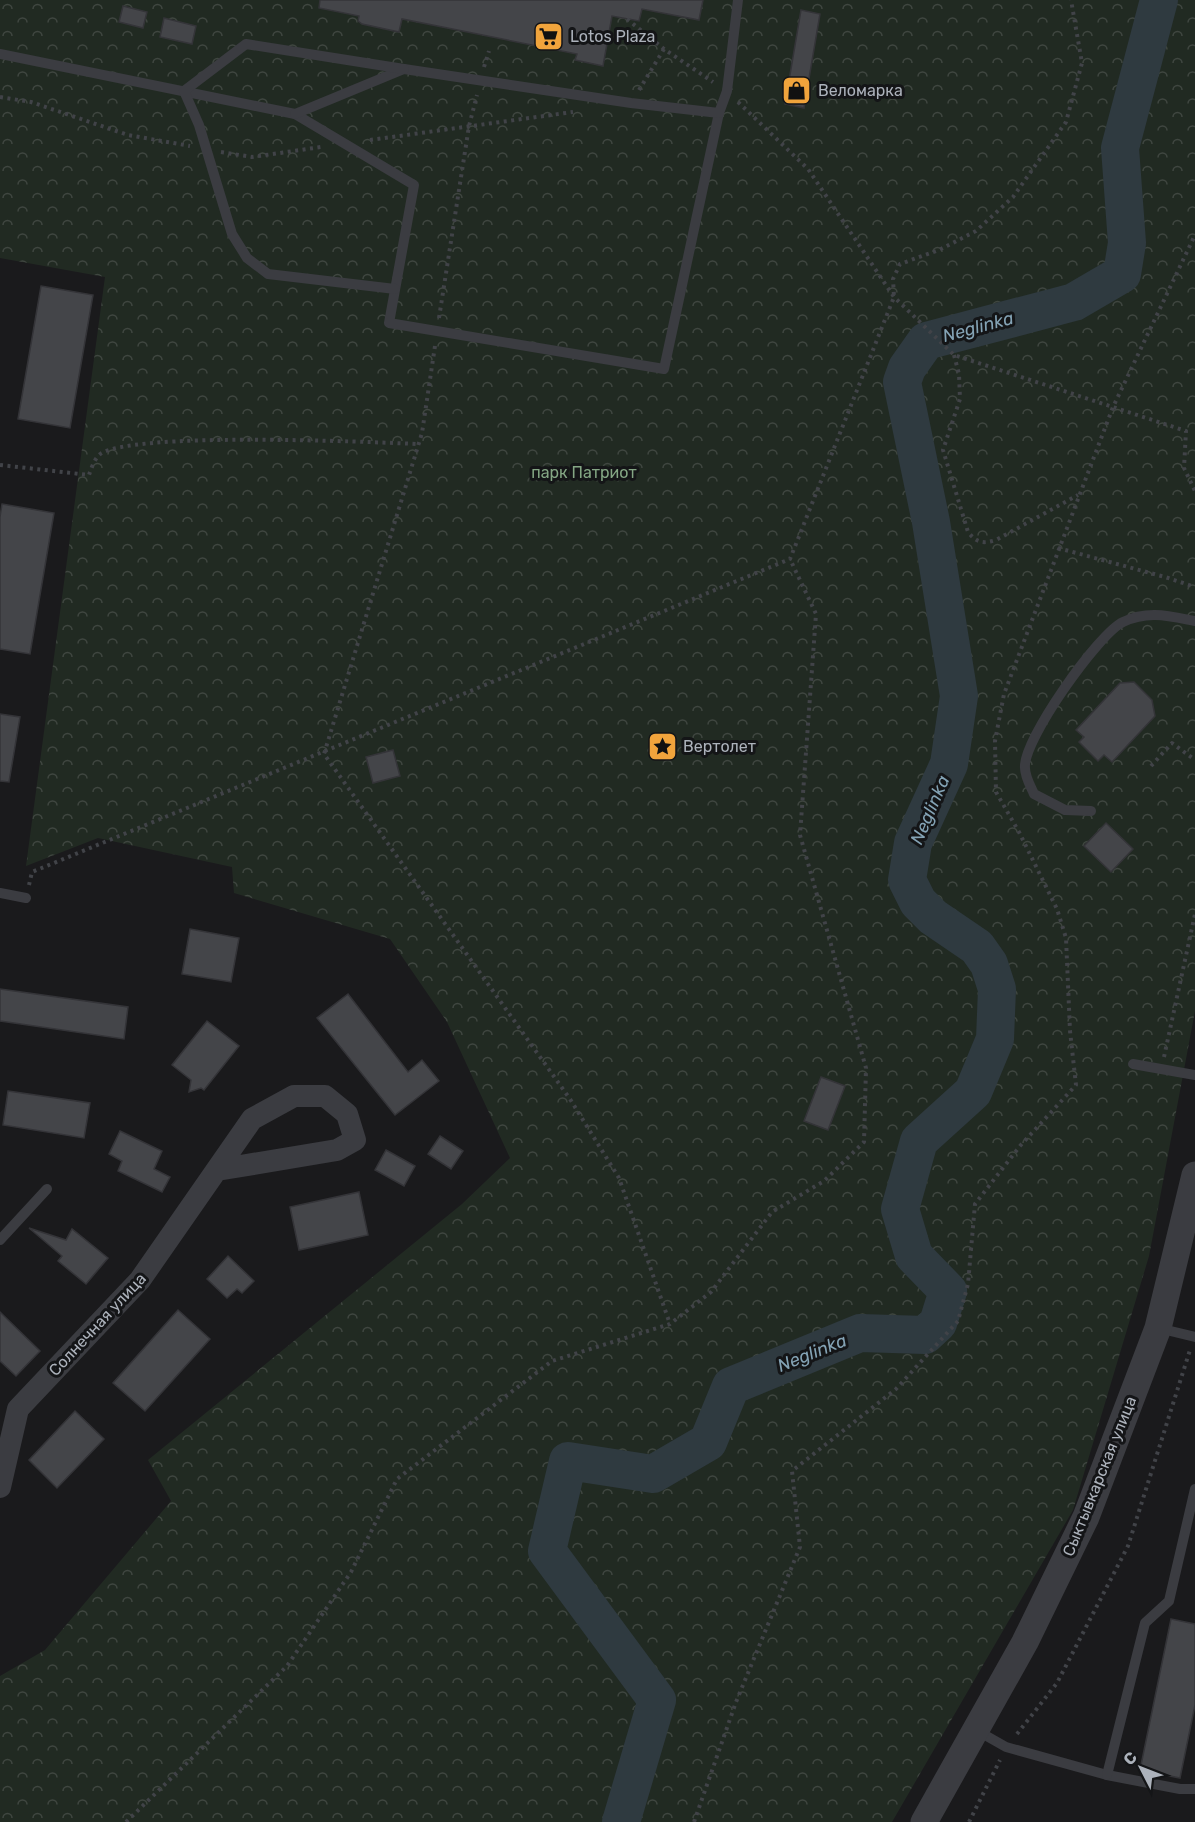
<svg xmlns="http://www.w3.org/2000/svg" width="1195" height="1822" viewBox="0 0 1195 1822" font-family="Rubik,sans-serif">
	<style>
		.forest { fill: url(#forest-crowns) }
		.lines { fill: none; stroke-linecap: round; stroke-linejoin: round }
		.river { stroke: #2f3a40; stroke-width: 38 }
		.building { fill: #444549; stroke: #343438; stroke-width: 1.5 }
		.path { stroke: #414348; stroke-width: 4; stroke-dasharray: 3 4.5; stroke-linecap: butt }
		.service { stroke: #3b3c41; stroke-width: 10 }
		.minor { stroke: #3b3c41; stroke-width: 22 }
		.tertiary { stroke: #3b3c41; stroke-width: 27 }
		.labels { text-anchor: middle; stroke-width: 6; stroke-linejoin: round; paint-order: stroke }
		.poi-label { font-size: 16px; fill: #acb2bb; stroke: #141517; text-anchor: start }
		.park-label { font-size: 16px; fill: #84a684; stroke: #141517 }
		.street-label { font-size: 16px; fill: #acb2bb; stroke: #141517 }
		.water-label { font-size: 18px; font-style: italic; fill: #84a3b5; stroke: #141517 }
	</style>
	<defs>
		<pattern id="forest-crowns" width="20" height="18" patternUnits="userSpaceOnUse" patternTransform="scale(1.5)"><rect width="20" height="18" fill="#212a22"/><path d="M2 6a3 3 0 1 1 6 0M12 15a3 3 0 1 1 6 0" fill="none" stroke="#3f4640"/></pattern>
	</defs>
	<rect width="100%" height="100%" fill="#1a1a1c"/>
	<!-- forest -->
	<path class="forest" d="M0 0H1195V1011L1149 1256 1073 1510 892 1822H0V1676L45 1650 171 1501 148 1460 462 1204 510 1158 447 1022 390 939 234 893 232 867 98 838 26 866 105 277 0 258Z"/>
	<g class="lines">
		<!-- river -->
		<path class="river" d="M621 1822 657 1700 547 1551 568 1461 653 1474 708 1442 731 1386 860 1333 925 1335 938 1323 948 1291 914 1256 900 1209 919 1141 973 1092 995 1039 997 989 989 964 977 947 933 917 918 902 907 880 913 843 949 764 959 696 931 522 902 382 907 368 926 341 1074 302 1122 274 1127 243 1120 148 1159 0"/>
	</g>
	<!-- building -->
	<g class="building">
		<path d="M320 0H703L699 20 642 9 639 21 612 16 603 66 575 60 577 54 402 19 399 32 362 24 358 21 359 16 319 8Z"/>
		<path d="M123 6 147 12 143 28 119 22Z"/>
		<path d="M801 10 820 14 804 108 785 104Z"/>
		<path d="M164 18 196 26 192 44 160 37Z"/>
		<path d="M41 286 93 295 70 428 18 419Z"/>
		<path d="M2 504 54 513 30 654 0 649V517Z"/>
		<path d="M1134 682 1152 700 1155 716 1112 762 1104 755 1098 761 1079 742 1084 737 1076 730 1120 683Z"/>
		<path d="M0 714 20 717 9 782 0 781Z"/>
		<path d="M393 750 400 776 373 783 366 757Z"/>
		<path d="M1106 823 1133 849 1111 872 1084 846Z"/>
		<path d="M190 929 239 938 231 982 182 974Z"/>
		<path d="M0 989 128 1007 124 1039 0 1021Z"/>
		<path d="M348 994 408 1072 422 1060 439 1081 395 1115 317 1018Z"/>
		<path d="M207 1021 239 1046 204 1090 201 1088 189 1092 191 1080 172 1065Z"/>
		<path d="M821 1077 845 1086 828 1130 804 1121Z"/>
		<path d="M8 1091 90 1103 84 1138 3 1125Z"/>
		<path d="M120 1131 162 1151 154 1169 170 1177 162 1192 118 1171 122 1161 109 1154Z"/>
		<path d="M440 1136 463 1151 451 1169 428 1154Z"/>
		<path d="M386 1150 415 1166 404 1186 375 1170Z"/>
		<path d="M359 1192 368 1235 299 1250 290 1207Z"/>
		<path d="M29 1228 66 1240 72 1229 108 1258 86 1284 58 1261 62 1256Z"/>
		<path d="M228 1256 254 1281 242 1293 237 1289 227 1298 207 1279Z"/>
		<path d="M178 1310 210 1339 145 1411 113 1383Z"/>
		<path d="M0 1312 40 1351 16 1376 0 1361Z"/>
		<path d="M75 1411 104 1439 57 1488 29 1460Z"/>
		<path d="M1171 1619 1195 1624V1705L1180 1778 1140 1770Z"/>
	</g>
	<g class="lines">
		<!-- path -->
		<g class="path">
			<path d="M627 19 664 49 713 82"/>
			<path d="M484 67 489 51"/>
			<path d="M639 90 664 49"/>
			<path d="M0 97 31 102 128 135 190 146"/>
			<path d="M738 102 808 169 894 297 954 355 1186 431 1184 468 1195 491"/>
			<path d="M370 140 573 112"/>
			<path d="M221 152 252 157 321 147"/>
			<path d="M439 318 469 126 477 95"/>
			<path d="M435 346 422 433 324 754 570 1099 619 1178 670 1324"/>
			<path d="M954 355 959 374 960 399 943 450 968 532C977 543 983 544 996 540L1078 495"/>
			<path d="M0 465 89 475C91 469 94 460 99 455 126 431 371 442 418 444"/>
			<path d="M1058 548 1165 577 1195 587"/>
			<path d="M1151 766 1172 743 1195 760"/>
			<path d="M29 885 32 872 790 559 894 297 893 279 900 264 939 250 976 231 1013 197 1066 122 1082 63 1071 0"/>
			<path d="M1164 1057 1195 914"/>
			<path d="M1017 1734 1057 1683 1128 1546 1190 1350"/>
			<path d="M126 1822 287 1666 351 1572 397 1479 552 1361 670 1324 711 1292 772 1212 824 1181 864 1142 866 1068 800 835 816 614 790 559"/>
			<path d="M694 1822 736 1702 800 1547 792 1471 896 1389 958 1321 968 1284 975 1204 1020 1146 1076 1085 1070 1031 1066 938 1057 909 1019 832 996 792 995 741 1004 694 1113 407 1195 235"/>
			<path d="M969 1822 1000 1760"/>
		</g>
		<!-- service -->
		<g class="service">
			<path d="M0 54 295 114 414 185 389 323 664 369 719 113"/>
			<path d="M295 114 404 69 631 103 719 113 727 91 738 0"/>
			<path d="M395 289 268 274 247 258 232 234 199 125 184 91 246 44 404 69"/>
			<path d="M1091 811 1065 810 1034 794C1031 787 1025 777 1025 768 1022 741 1099 633 1123 622 1148 610 1169 616 1195 621"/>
			<path d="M0 893 26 898"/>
			<path d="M1133 1064 1195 1075"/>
			<path d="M0 1240 47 1189"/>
			<path d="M1158 1328 1195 1337"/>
			<path d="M976 1730 1006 1747 1107 1775 1180 1789H1195"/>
			<path d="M1107 1775 1145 1623 1169 1601 1195 1489"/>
		</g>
		<!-- minor -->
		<path class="minor" d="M0 1487 18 1409 140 1280 252 1119 294 1096H325L347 1114 355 1140 337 1150 217 1170"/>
		<!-- tertiary -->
		<path class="tertiary" d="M924 1822 1025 1642 1086 1517 1158 1328 1195 1175"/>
	</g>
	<!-- icons -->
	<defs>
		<symbol id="supermarket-square" viewBox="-11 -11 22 22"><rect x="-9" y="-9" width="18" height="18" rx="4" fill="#f1a43c" stroke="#141517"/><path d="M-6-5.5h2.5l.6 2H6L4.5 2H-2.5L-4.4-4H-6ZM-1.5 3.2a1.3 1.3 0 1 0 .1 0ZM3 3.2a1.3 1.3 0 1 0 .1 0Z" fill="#111"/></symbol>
		<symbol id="shop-square" viewBox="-11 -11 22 22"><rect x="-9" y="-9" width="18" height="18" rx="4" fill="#f1a43c" stroke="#141517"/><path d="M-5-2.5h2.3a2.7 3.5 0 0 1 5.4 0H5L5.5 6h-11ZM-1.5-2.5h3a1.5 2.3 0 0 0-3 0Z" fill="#111"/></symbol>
		<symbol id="sight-square" viewBox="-11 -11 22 22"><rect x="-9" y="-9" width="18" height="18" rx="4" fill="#f1a43c" stroke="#141517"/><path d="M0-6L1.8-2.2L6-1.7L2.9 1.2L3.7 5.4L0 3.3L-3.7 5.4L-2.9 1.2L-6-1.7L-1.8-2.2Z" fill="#111"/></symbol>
	</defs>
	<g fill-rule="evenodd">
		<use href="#supermarket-square" x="532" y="20" width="33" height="33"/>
		<use href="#shop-square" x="780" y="74" width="33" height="33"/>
		<use href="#sight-square" x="646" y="730" width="33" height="33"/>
	</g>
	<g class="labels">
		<!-- poi labels -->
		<g class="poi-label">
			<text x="570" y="42">Lotos Plaza</text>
			<text x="818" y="96">Веломарка</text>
			<text x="683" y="752">Вертолет</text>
		</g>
		<!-- park labels -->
		<g class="park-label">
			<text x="584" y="478">парк Патриот</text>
		</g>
		<!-- street labels -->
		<g class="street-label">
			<text transform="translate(97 1324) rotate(-47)" y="6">Солнечная улица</text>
			<text transform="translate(1099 1476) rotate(-68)" y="6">Сыктывкарская улица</text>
		</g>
		<!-- water labels -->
		<g class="water-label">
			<text transform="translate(978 327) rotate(-15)" y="6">Neglinka</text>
			<text transform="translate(930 810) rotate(-67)" y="6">Neglinka</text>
			<text transform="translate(812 1353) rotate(-22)" y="6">Neglinka</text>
		</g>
	</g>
	<!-- north arrow -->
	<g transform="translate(1141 1768) rotate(312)" stroke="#141517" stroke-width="4.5" paint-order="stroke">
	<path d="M0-4.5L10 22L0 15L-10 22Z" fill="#acb2bb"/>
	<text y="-9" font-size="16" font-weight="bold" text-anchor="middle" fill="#acb2bb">С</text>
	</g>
</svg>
